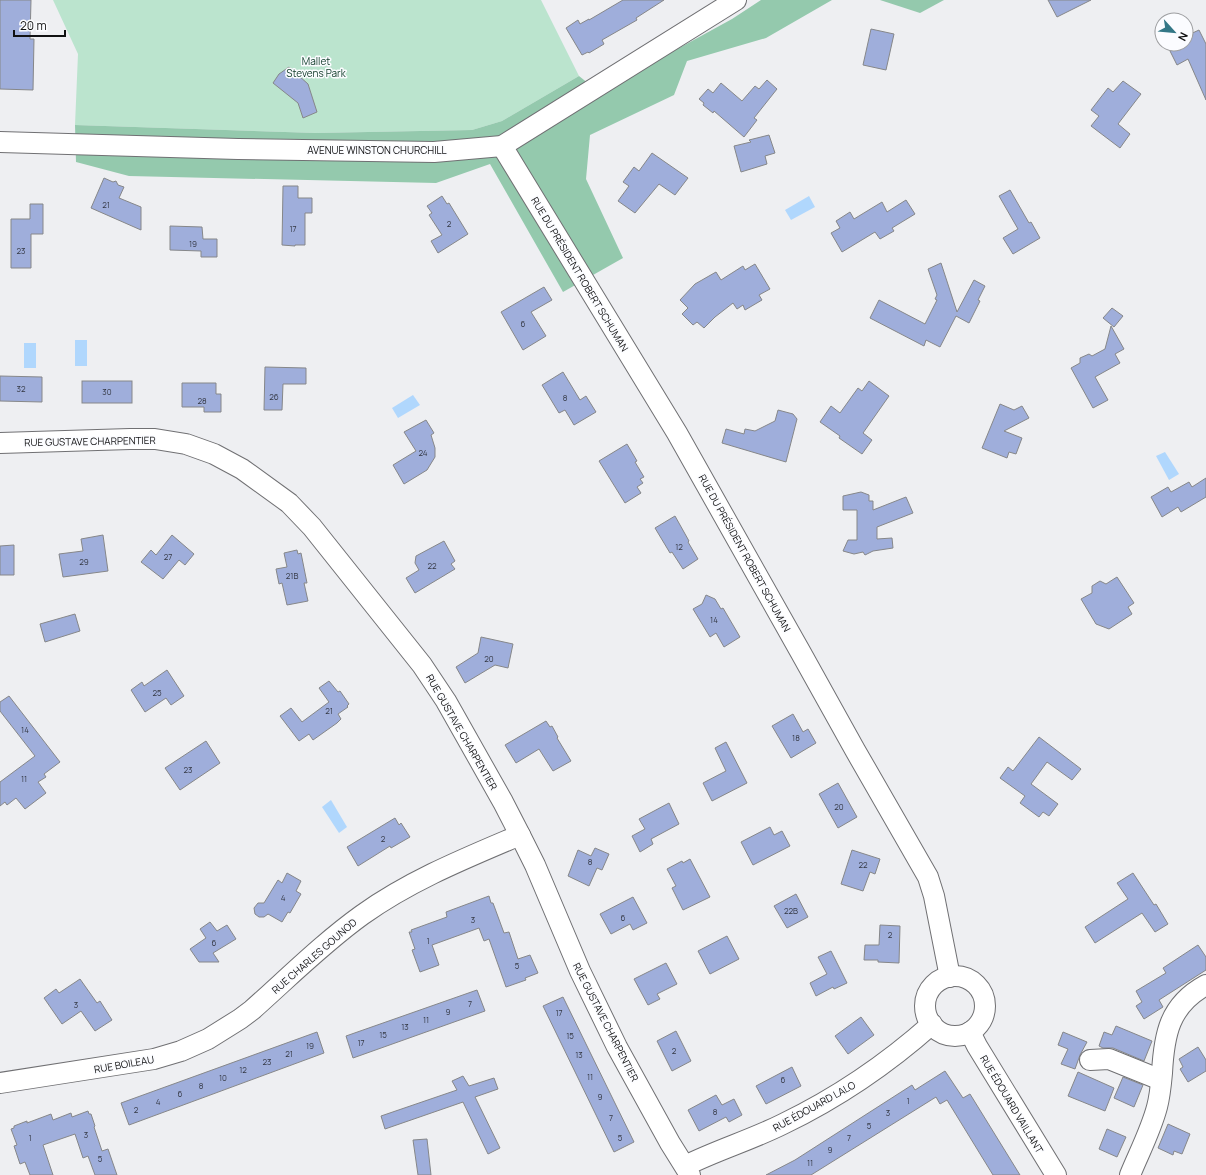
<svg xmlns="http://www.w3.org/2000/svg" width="1206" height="1175" viewBox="0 0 1206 1175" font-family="Manrope,sans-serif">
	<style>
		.green { fill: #bbe4ce }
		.forest { fill: #94c9ad }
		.water { fill: #b0d7fd }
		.building { fill: #9faedb; stroke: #868789 }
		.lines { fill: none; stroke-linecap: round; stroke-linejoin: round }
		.street-casing { stroke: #707073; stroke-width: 22 }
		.street { stroke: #fff; stroke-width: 20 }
		.labels { text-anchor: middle; stroke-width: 3; stroke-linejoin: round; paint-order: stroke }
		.number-label { font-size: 8px; fill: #343844 }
		.park-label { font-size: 10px; fill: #0e3a28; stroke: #fbfcff }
		.street-label { font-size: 10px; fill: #111112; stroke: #fbfcff }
	</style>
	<rect width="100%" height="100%" fill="#eeeff2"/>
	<!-- green -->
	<path class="green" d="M53 0H541L579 76 502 121 472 130 316 133 75 125 78 54Z"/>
	<!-- forest -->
	<g class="forest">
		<path d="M761 0H832L766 38 687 61 674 95 590 135 586 179 623 258 563 292 490 164 436 183 129 176 76 162 75 125 316 133 472 130 502 121 579 76 599 92 732 19Z"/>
		<path d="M880 0H944L920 13Z"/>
	</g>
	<!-- water -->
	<g class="water">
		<path d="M809 196 815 207 791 220 785 210Z"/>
		<rect x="75" y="340" width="12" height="26"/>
		<rect x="24" y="343" width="12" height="25"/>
		<path d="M413 395 420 405 398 418 392 408Z"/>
		<path d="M1165 452 1179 474 1169 480 1156 456Z"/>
		<path d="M331 800 347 827 339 833 322 807Z"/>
	</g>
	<!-- building -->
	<g class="building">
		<path d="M0 0H31L30 39H34L33 90 0 89Z"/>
		<path d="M623 0H664L636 18 637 20 602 40 604 44 589 53 588 52 582 55 566 28 578 20 580 24 589 19V20Z"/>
		<path d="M1048 0H1091L1057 17Z"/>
		<path d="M871 29 894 34 886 70 863 65Z"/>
		<path d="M1199 30 1206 44V100L1188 59 1177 65 1170 51 1186 44V36Z"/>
		<path d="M289 67 308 84 317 112 303 118 298 103 273 83 279 74Z"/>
		<path d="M767 80 777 89 754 118 757 120 744 137 714 111 713 113 703 105 704 103 699 99 708 89 713 93 721 83 742 101 755 86 759 89Z"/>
		<path d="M1123 81 1141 94 1118 124 1130 134 1120 148 1091 126 1099 116 1091 110 1108 88 1113 92Z"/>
		<path d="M769 135 775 153 765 156 767 164 741 172 734 146 751 142 749 140Z"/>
		<path d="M652 153 688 178 675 195 659 184 635 213 618 201 629 186 623 182 634 167 639 171Z"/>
		<path d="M104 178 113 182 116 181 118 185 124 187 119 198 141 207V230L91 208Z"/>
		<path d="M283 186H298V198H312V213H305V245H295V246L282 245Z"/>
		<path d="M1010 190 1029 223 1031 222 1040 238 1013 254 1003 238 1018 229 999 196Z"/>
		<path d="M442 196 447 204 449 203 468 234 438 253 431 241 442 235 429 215 432 213 427 206Z"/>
		<path d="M906 200 915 214 892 228 894 231 880 239 875 232 842 252 831 233 840 228 836 221 850 212 854 219 882 202 887 212Z"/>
		<path d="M30 204H43V234H31V268H11V219H30Z"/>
		<path d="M170 226 202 227 203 239H217V257H201V251L170 250Z"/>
		<path d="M941 263 957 312 974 280 985 286 978 300 980 301 969 323 956 316 940 347 926 340 924 346 870 318 879 300 925 324 937 300 935 299 937 295 928 269Z"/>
		<path d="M755 264 770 289 759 295 762 300 745 310 743 305 737 309 733 303 715 317 704 328 697 322 693 325 682 314 688 308 680 300 695 284 716 272 721 280 743 266 745 270Z"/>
		<path d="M544 287 552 300 531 312 546 336 523 350 501 312Z"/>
		<path d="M1112 308 1123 316 1114 327 1103 318Z"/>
		<path d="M1111 326 1124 349 1115 354 1120 363 1095 377 1108 400 1093 408 1071 368 1080 363V358L1089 354 1092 356 1105 349Z"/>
		<path d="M265 367 306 368V384H283L282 410H264Z"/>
		<path d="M563 372 580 400 586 396 596 412 574 425 565 410 559 413 542 385Z"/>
		<path d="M0 376 42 377V402L0 401Z"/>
		<rect x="82" y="381" width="50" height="22"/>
		<path d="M869 381 889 396 863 433 872 440 862 454 839 438 840 436 820 422 831 406 840 413 858 388 862 391Z"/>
		<path d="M182 383H216V394H221V412H204V407H182Z"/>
		<path d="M1000 404 1014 410 1022 406 1029 418 1004 431 1022 438 1016 454 1009 452 1007 458 982 448Z"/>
		<path d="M778 410 793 414 797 419 786 462 722 443 726 429 744 434 745 429 755 431 775 421Z"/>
		<path d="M426 420 434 433 431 435 435 448V457L427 470 404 484 393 465 416 451 404 432Z"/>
		<path d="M627 444 637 461 635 462 644 477 640 479 643 483 637 487 641 493 625 503 599 461Z"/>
		<path d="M1206 478V497L1181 512 1178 507 1162 517 1151 497 1168 487 1171 492 1189 482 1192 487Z"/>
		<path d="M861 492 869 495V501H873V510L906 497 913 513 877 527V539L892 538 893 548 873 551 865 555 863 552 854 554 843 551 848 540H857V510H843V496Z"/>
		<path d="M675 516 689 541 688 542 698 559 683 569 672 552 670 553 655 528Z"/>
		<path d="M103 535 108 571 63 577 59 554 83 551 81 539Z"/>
		<path d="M172 535 194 554 185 565 179 560 163 579 141 562 151 550 156 555Z"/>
		<path d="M444 541 455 561 451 564 455 569 415 593 406 578 419 570 415 563 416 556Z"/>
		<path d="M14 545V575H0V546Z"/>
		<path d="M297 550 298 554 301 553 307 583H304L308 601 287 605 282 583 279 584 276 569 287 567 284 553Z"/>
		<path d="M1117 577 1134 603 1128 607 1132 614 1109 629 1096 624 1081 599 1092 593V586L1100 581 1106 584Z"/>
		<path d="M706 595 715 599 721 609 723 608 740 637 724 647 716 633 710 637 693 609 702 604Z"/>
		<path d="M75 614 80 631 45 642 40 624Z"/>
		<path d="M481 637 513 644 508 668 495 665 465 683 456 667 478 653Z"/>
		<path d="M167 670 184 696 171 705 166 698 145 712 131 690 142 682 144 686Z"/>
		<path d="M329 681 338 692 340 691 349 704 347 706 348 707 338 714 341 719 337 723 313 740 309 734 299 741 280 716 291 708 302 722 329 702 319 688Z"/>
		<path d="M9 696 60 762 44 774 46 777 38 782 46 793 25 809 16 798 7 805 5 802 0 806V782L35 756 0 711V702Z"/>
		<path d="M793 714 803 732 808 729 816 743 791 758 772 726Z"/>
		<path d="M546 721 550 727 552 726 558 737 557 738 571 761 553 771 539 749 516 763 505 745Z"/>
		<path d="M1039 737 1081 769 1072 780 1047 762 1031 784 1058 804 1049 816 1043 812 1039 817 1020 803 1025 796 1000 778 1008 767 1013 771Z"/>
		<path d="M206 741 220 763 180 790 165 768Z"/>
		<path d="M726 742 747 783 712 801 703 783 726 771 715 748Z"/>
		<path d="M838 783 857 817 838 828 819 794Z"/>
		<path d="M669 803 679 824 651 839 653 844 640 852 632 836 645 829 639 819Z"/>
		<path d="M395 818 399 825 401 823 410 837 391 848 390 846 358 866 347 847Z"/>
		<path d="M770 827 774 835 782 831 790 846 753 865 741 842Z"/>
		<path d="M595 848 609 854 602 870 597 868 589 886 568 876 578 850 591 856Z"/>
		<path d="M852 850 880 859 875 874 870 872 863 891 841 884Z"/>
		<path d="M690 859 710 897 683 910 672 888 676 886 667 869 682 861 683 863Z"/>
		<path d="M287 873 301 881 296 891 301 894 290 913 288 912 282 922 268 914 264 917H259L255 914 254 908 258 903H264L278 880 282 883Z"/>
		<path d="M1133 873 1154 905 1156 904 1168 924 1155 932 1142 913 1095 943 1085 927 1128 899 1117 883Z"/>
		<path d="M796 894 808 917 787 928 774 906Z"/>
		<path d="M489 896 491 903H493L504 933 509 932 518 959 530 955 538 973 525 978 526 980 506 987 489 939 484 941 479 928 432 945 439 965 420 972 412 950 415 949 409 932H412L411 930 447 917 446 912Z"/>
		<path d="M633 897 647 923 633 930 630 924 611 934 600 914Z"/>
		<path d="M210 922 217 931 227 925 236 939 213 953 219 962H199L190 949 206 938 200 929Z"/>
		<path d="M880 925 900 926 899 963 878 962V960H864L865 945H879Z"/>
		<path d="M727 936 739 959 710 974 698 951Z"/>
		<path d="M1198 945 1206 957V970L1159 1000 1163 1007 1144 1019 1136 1006 1142 1002 1136 991 1166 973 1163 968Z"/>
		<path d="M831 951 847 983 834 989 833 987 816 996 810 983 827 974 818 957Z"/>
		<path d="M666 963 677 984 657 994 660 999 648 1005 634 979Z"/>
		<path d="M80 979 97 1003 100 1001 112 1020 95 1031 81 1011 62 1024 44 998 56 989 59 993Z"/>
		<path d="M477 990 485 1011 353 1058 346 1036Z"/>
		<path d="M563 997 634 1142 614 1152 543 1006Z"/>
		<path d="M861 1017 874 1035 848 1054 835 1036Z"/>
		<path d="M1116 1026 1152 1041 1144 1061 1113 1048H1103L1099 1046 1104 1032 1112 1035Z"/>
		<path d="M676 1031 691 1061 672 1071 657 1041Z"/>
		<path d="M317 1032 324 1053 129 1125 121 1103Z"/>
		<path d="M1063 1032 1087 1042 1080 1055 1075 1069 1061 1064 1068 1049 1058 1045Z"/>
		<path d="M1198 1047 1206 1060V1071L1188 1082 1180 1069 1183 1067 1179 1059Z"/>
		<path d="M792 1067 801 1086 766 1104 756 1086Z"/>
		<path d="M945 1071 963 1098 970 1094 1020 1175H993L947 1100 940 1104 936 1097 811 1175H766L795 1160 912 1085 915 1090Z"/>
		<path d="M1078 1072 1114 1088 1105 1111 1068 1096Z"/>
		<path d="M463 1076 469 1086 494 1078 498 1089 475 1097 500 1148 488 1154 463 1102 385 1129 381 1116 457 1090 452 1081Z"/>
		<path d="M1123 1077 1143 1085 1134 1107 1114 1098Z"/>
		<path d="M716 1095 722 1105 734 1099 742 1115 729 1122 726 1117 699 1131 688 1110Z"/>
		<path d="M88 1111 89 1114H91L95 1126 94 1127 102 1151 108 1149 117 1175H95L88 1156 83 1158 75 1134 43 1145 53 1175H30L25 1162 20 1164 14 1146 17 1145 11 1129 14 1128V1126L27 1121V1123L51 1114 53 1120 71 1113 72 1117Z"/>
		<path d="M1168 1124 1190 1134 1182 1154 1174 1151 1173 1155 1158 1148Z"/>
		<path d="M1107 1129 1126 1137 1117 1157 1099 1149Z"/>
		<path d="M427 1139 431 1175H418L413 1140Z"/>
	</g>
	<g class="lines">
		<defs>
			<g id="street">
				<path d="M0 142 238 149 434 152 502 146 736 0"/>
				<path d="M502 146 677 433 801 653 855 750 928 877 934 896 950 977"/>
				<path d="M0 443 130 439H155L186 444 214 454 242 469 289 503 312 527 422 665 446 701 503 802 520 835 535 865 580 971 617 1047 670 1143 690 1175"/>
				<circle cx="955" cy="1006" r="30"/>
				<path d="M970 1032 977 1046 1056 1175"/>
				<path d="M1090 1060 1109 1059 1161 1080"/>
				<path d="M0 1083 154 1059 181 1051 208 1039 240 1019 252 1010C288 978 323 943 362 915 411 880 466 858 520 835"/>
				<path d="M685 1166C717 1150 751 1140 783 1124 837 1098 887 1064 932 1024"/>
				<path d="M1130 1175C1139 1153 1151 1130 1157 1107 1160 1096 1161 1084 1162 1073 1164 1035 1169 1005 1206 985"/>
			</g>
		</defs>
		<!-- street casing -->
		<use href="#street" class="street-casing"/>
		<!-- street -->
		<use href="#street" class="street"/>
	</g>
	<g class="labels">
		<!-- number labels -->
		<g class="number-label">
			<text x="106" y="208">21</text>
			<text x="449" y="227">2</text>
			<text x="293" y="232">17</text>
			<text x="193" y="247">19</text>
			<text x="21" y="254">23</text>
			<text x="523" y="327">6</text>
			<text x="21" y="392">32</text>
			<text x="107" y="395">30</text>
			<text x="274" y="400">26</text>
			<text x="565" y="401">8</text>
			<text x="202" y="404">28</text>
			<text x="423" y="456">24</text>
			<text x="679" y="550">12</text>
			<text x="168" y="560">27</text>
			<text x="84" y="565">29</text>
			<text x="432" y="569">22</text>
			<text x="292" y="579">21B</text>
			<text x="714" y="623">14</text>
			<text x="489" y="662">20</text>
			<text x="157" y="696">25</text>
			<text x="329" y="714">21</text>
			<text x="25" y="733">14</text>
			<text x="796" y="741">18</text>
			<text x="188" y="773">23</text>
			<text x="24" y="782">11</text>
			<text x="839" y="810">20</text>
			<text x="383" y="842">2</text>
			<text x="590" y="865">8</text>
			<text x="863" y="868">22</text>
			<text x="283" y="901">4</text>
			<text x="791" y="914">22B</text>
			<text x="623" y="921">6</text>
			<text x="473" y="923">3</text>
			<text x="890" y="938">2</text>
			<text x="428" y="944">1</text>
			<text x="214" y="946">6</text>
			<text x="517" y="969">5</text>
			<text x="470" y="1007">7</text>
			<text x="76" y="1008">3</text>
			<text x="448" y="1015">9</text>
			<text x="559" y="1016">17</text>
			<text x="426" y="1023">11</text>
			<text x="405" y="1030">13</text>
			<text x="383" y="1038">15</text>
			<text x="570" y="1039">15</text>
			<text x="361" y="1046">17</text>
			<text x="310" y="1049">19</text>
			<text x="674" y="1054">2</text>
			<text x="289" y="1057">21</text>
			<text x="579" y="1058">13</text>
			<text x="267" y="1065">23</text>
			<text x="243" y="1073">12</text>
			<text x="590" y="1080">11</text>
			<text x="223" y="1081">10</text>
			<text x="783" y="1083">6</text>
			<text x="201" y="1089">8</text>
			<text x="180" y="1097">6</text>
			<text x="600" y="1100">9</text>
			<text x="908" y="1104">1</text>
			<text x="158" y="1105">4</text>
			<text x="136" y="1113">2</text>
			<text x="715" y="1115">8</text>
			<text x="888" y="1116">3</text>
			<text x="611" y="1121">7</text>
			<text x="869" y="1129">5</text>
			<text x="86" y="1138">3</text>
			<text x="30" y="1141">1</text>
			<text x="620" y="1141">5</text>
			<text x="849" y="1141">7</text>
			<text x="830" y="1153">9</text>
			<text x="100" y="1162">5</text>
			<text x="810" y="1166">11</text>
		</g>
		<!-- park labels -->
		<g class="park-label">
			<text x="316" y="65">Mallet<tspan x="316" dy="12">Stevens Park</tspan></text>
		</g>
		<!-- street labels -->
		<g class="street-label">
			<text x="377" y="154">AVENUE WINSTON CHURCHILL</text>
			<text transform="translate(580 274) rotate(59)" y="4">RUE DU PRÉSIDENT ROBERT SCHUMAN</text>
			<text transform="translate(90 441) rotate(-1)" y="4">RUE GUSTAVE CHARPENTIER</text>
			<text transform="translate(745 553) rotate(61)" y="4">RUE DU PRÉSIDENT ROBERT SCHUMAN</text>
			<text transform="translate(462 732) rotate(60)" y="4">RUE GUSTAVE CHARPENTIER</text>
			<text transform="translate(314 956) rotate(-41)" y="4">RUE CHARLES GOUNOD</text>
			<text transform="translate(606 1022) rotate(63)" y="4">RUE GUSTAVE CHARPENTIER</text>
			<text transform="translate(124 1064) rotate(-10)" y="4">RUE BOILEAU</text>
			<text transform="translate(1012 1104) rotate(59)" y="4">RUE ÉDOUARD VAILLANT</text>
			<text transform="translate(814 1106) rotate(-29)" y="4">RUE ÉDOUARD LALO</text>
		</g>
	</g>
	<!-- north arrow -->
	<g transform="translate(1174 32) rotate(117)"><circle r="19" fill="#fbfcff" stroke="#9d9ea0"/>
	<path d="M0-3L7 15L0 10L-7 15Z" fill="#337786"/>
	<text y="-6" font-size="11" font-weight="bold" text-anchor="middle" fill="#111112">N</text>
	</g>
	<!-- scale -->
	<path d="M14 30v6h51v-6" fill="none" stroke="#111112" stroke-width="2"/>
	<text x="20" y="30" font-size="12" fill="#111112" stroke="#fbfcff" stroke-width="3" paint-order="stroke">20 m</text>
</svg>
